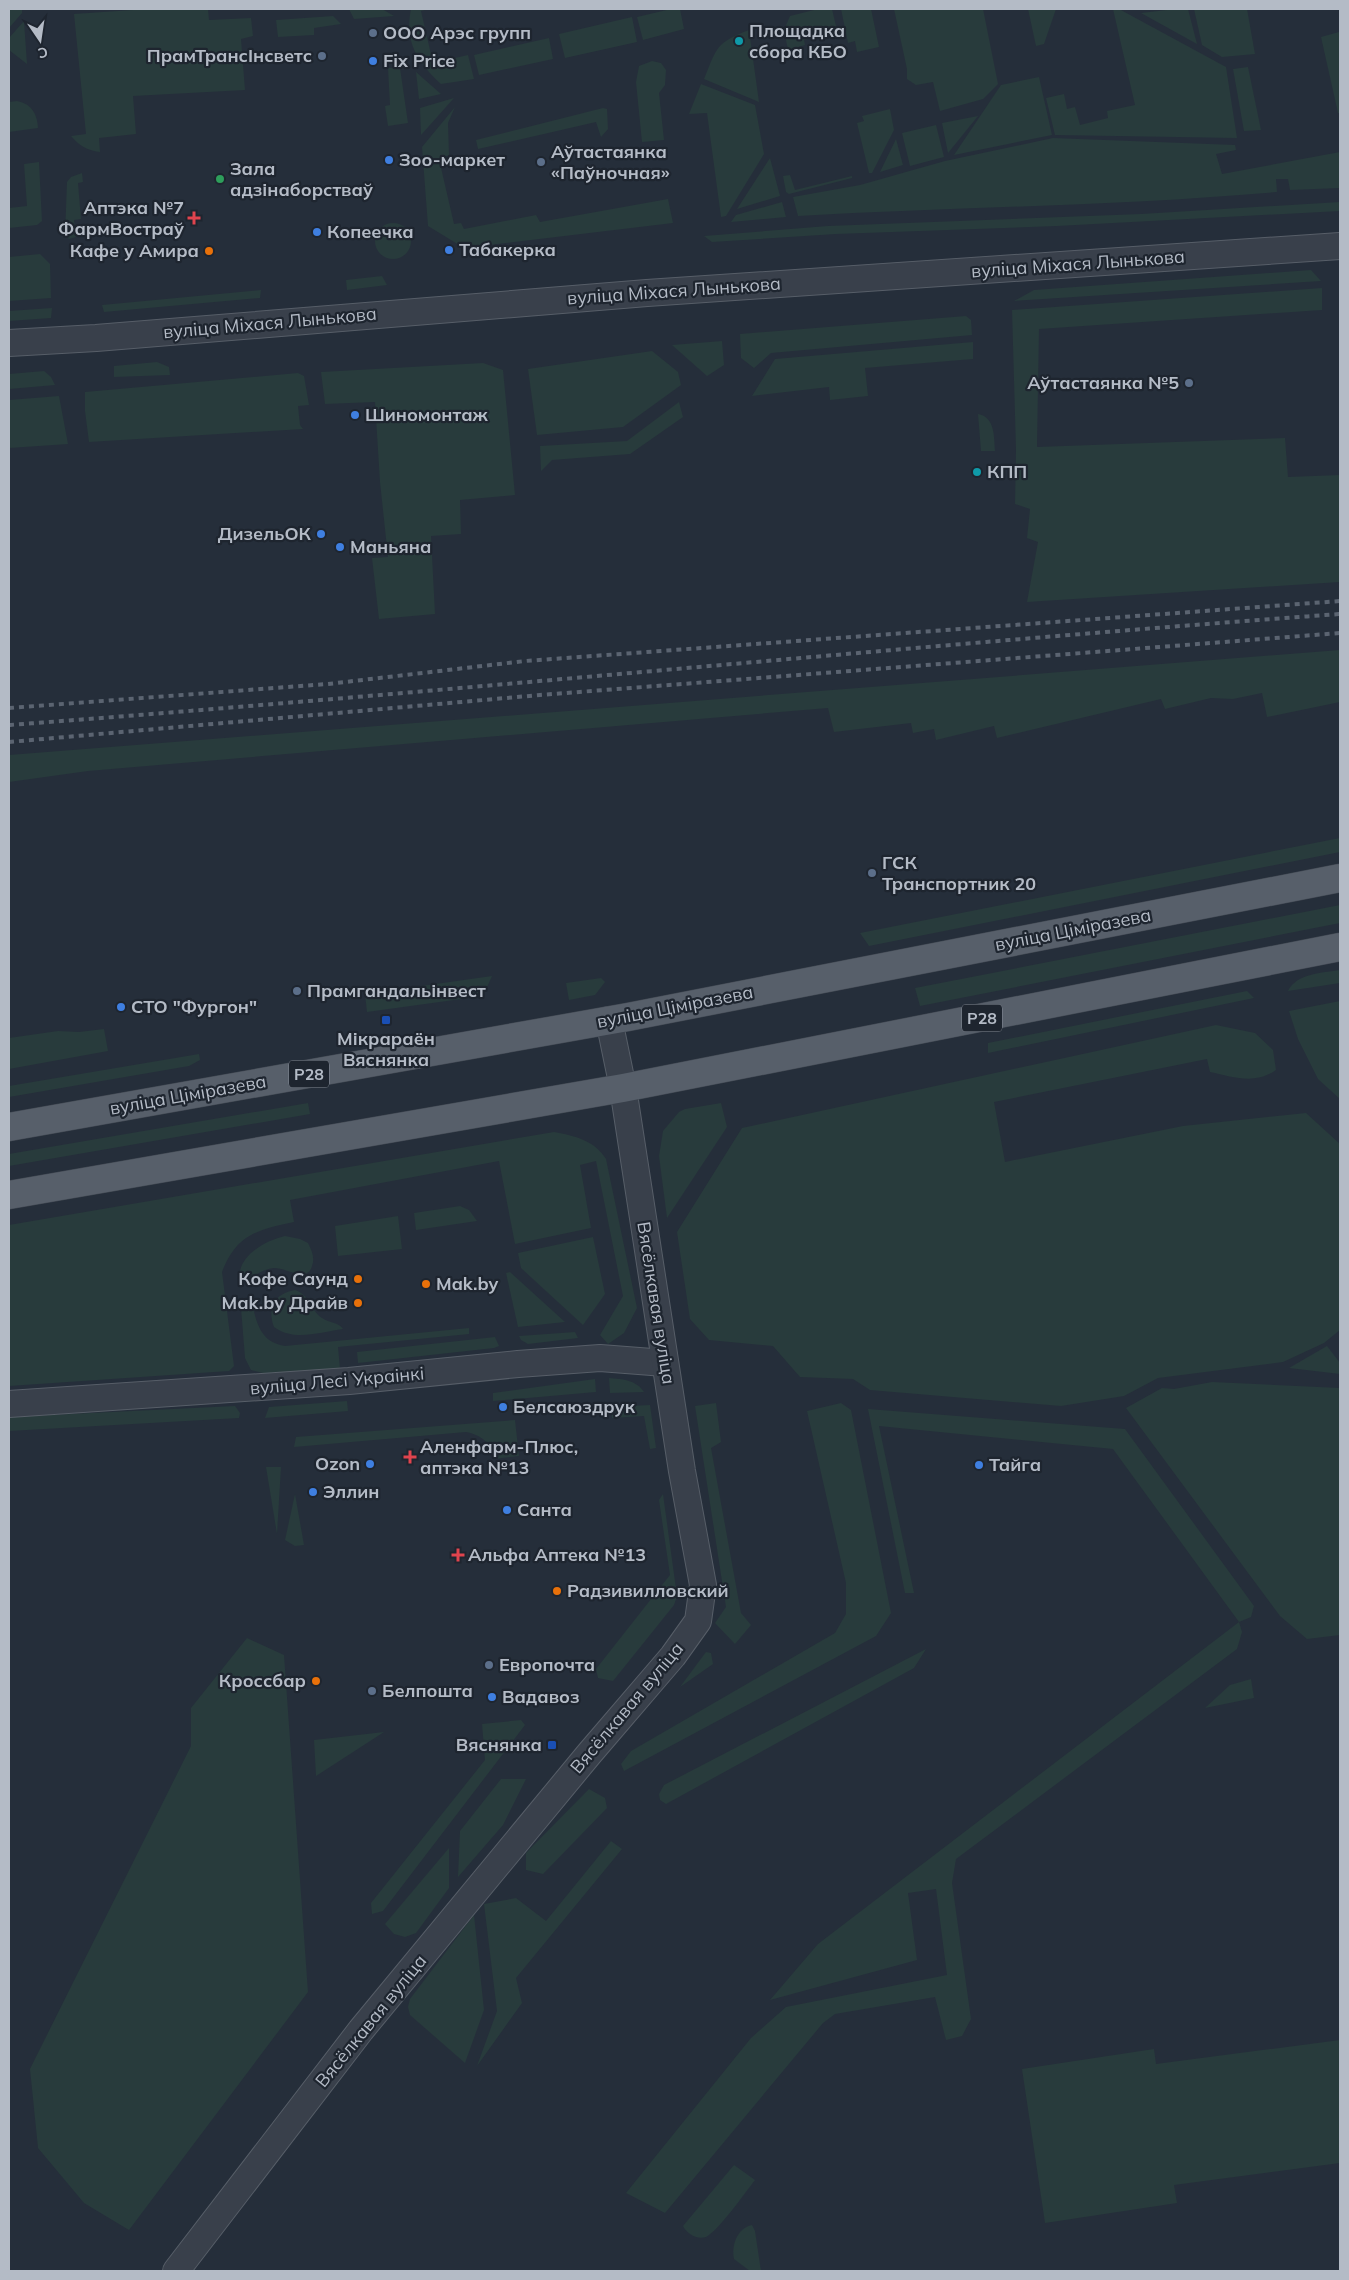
<svg xmlns="http://www.w3.org/2000/svg" width="1349" height="2280" viewBox="0 0 1349 2280" font-family="Mulish,sans-serif">
	<style>
		.green { fill: #283b3c }
		.lines { fill: none; stroke-linecap: round; stroke-linejoin: round }
		.minor-casing { stroke: #575e68; stroke-width: 28 }
		.major-casing { stroke: #424953; stroke-width: 29 }
		.minor { stroke: #39404b; stroke-width: 26 }
		.major { stroke: #575f6a; stroke-width: 28 }
		.rail { stroke: #5b6471; stroke-width: 4; stroke-dasharray: 5 5; stroke-linecap: butt }
		.service-dot { fill: #5c6f8a; stroke: #1e252f; stroke-width: 2 }
		.culture-dot { fill: #0f9aa8; stroke: #1e252f; stroke-width: 2 }
		.shop-dot { fill: #3f7fe0; stroke: #1e252f; stroke-width: 2 }
		.leisure-dot { fill: #2e9e5b; stroke: #1e252f; stroke-width: 2 }
		.health-dot { fill: #e0444e; stroke: #1e252f; stroke-width: 2 }
		.food-dot { fill: #e8710a; stroke: #1e252f; stroke-width: 2 }
		.transit-dot { fill: #1a4fb4; stroke: #1e252f; stroke-width: 2 }
		.labels { text-anchor: middle; stroke-width: 4.5; stroke-linejoin: round; paint-order: stroke }
		.shield { fill: #1e252f; stroke: #878e99; stroke-width: 1 }
		.shield-label { font-size: 16px; font-weight: bold; fill: #b4bbc6 }
		.poi-label { font-size: 18px; font-weight: bold; fill: #b4bbc6; stroke: #1e252f; text-anchor: start }
		.street-label { font-size: 18px; fill: #b4bbc6; stroke: #1e252f }
	</style>
	<rect width="100%" height="100%" fill="#252e3a"/>
	<!-- green -->
	<g class="green">
		<path d="M9 9H22V13L9 28Z"/>
		<path d="M147 9H208L209 20 251 18 253 36 241 39 245 90 133 96 136 134 99 138 100 152C86 150 80 146 71 136L86 134 74 14Z"/>
		<path d="M349 9H382L394 16 354 19Z"/>
		<path d="M411 9H429L421 11 433 63 468 55 474 79 441 84C418 63 404 42 411 9Z"/>
		<path d="M671 9H680L684 29 643 40 637 17Z"/>
		<path d="M818 9H832L836 26 819 29 820 36 804 40 805 45 788 50 784 30 790 16Z"/>
		<path d="M841 9H871L879 47 857 52 855 41 848 43Z"/>
		<path d="M894 9H983L998 84 983 99 940 111 933 82 916 85 907 79V69Z"/>
		<path d="M1028 9H1056L1044 44 1036 46Z"/>
		<path d="M1113 9H1119L1226 67 1237 138 1055 135 1046 98 1064 94 1067 109 1075 107 1080 125 1108 118 1107 111 1135 105Z"/>
		<path d="M1175 9H1188L1197 44 1141 13Z"/>
		<path d="M1194 9H1247L1255 54 1222 57 1202 45Z"/>
		<path d="M333 16 341 24 314 28V35L278 37 276 20Z"/>
		<path d="M632 17 637 42 565 58 559 34Z"/>
		<path d="M24 21 27 64 9 50V38Z"/>
		<path d="M749 30 759 102 704 79C717 48 715 43 749 30Z"/>
		<path d="M1339 32 1340 40V113H1338L1321 37Z"/>
		<path d="M549 38 553 59 479 75 474 55Z"/>
		<path d="M652 61 661 63 666 70 665 85 659 93 664 140 642 142 636 82 639 66Z"/>
		<path d="M1248 67 1261 130 1244 131 1233 69Z"/>
		<path d="M388 68H400L408 123 388 126 385 106 390 105Z"/>
		<path d="M416 72 441 94 419 99Z"/>
		<path d="M1039 77 1052 135 954 155 1001 85Z"/>
		<path d="M701 84 755 105 764 154 726 216 721 217 707 113 689 114Z"/>
		<path d="M454 98 421 135 420 108Z"/>
		<path d="M17 101C32 104 37 114 38 128L9 132V102Z"/>
		<path d="M455 107 448 123 449 155 439 159 454 224 461 223 464 229 536 215 540 222 668 199 673 223 464 248 428 226 422 147Z"/>
		<path d="M603 108 607 109 608 129 601 137 596 122 478 149 476 140Z"/>
		<path d="M890 109 894 130 872 173H869L857 123 864 121 862 116Z"/>
		<path d="M978 116 948 153 942 123Z"/>
		<path d="M936 125 944 157 910 166 902 133Z"/>
		<path d="M1053 138 1235 145 1236 150 1216 154 1222 174 1340 152V188L1290 190 1288 179H1276L1277 192C1117 206 957 207 798 216L793 197 860 185 945 161Z"/>
		<path d="M896 139 903 165 880 172Z"/>
		<path d="M770 158 780 196 737 209Z"/>
		<path d="M39 162 42 221 37 225 9 228V208L27 206 24 164Z"/>
		<path d="M82 173 83 182 78 183 81 219 74 220 76 237 69 239 65 235 67 182 71 177Z"/>
		<path d="M790 175 795 190 852 176V178L789 194 786 192 783 176Z"/>
		<path d="M782 202 786 217 731 222 736 215Z"/>
		<path d="M1340 202V211L1057 226 836 234 712 242 704 236 828 226 1141 214Z"/>
		<circle cx="393" cy="241" r="18"/>
		<path d="M40 254 50 264 51 298 9 301V257Z"/>
		<path d="M1311 270 1321 281 1014 301 1034 290Z"/>
		<path d="M382 276 387 285 347 290 346 280Z"/>
		<path d="M1322 288V310L1039 329 1037 447 1285 438 1288 477 1340 475V582L1027 602 1038 542 1027 538 1030 509 1015 504 1016 450 1012 310Z"/>
		<path d="M261 290 260 298 104 312 102 305Z"/>
		<path d="M52 308 51 318 9 321V311Z"/>
		<path d="M966 316 971 320 972 335 771 353 754 368 741 358 740 334Z"/>
		<path d="M722 341 724 365 707 376 672 345Z"/>
		<path d="M973 342V359L865 368 868 396 830 400 829 387 752 396 775 359Z"/>
		<path d="M652 351 678 372 681 385 623 427 537 435 528 369Z"/>
		<path d="M157 362 169 367 170 375 114 377V366Z"/>
		<path d="M483 363 503 370 515 495 460 500 461 534 431 536 435 614 379 619 372 558 388 557 380 482 375 402 325 404 321 372Z"/>
		<path d="M44 371 51 377 55 385 9 389V374Z"/>
		<path d="M298 373 304 376 309 405 298 406 300 425 303 429 89 442 85 411V392Z"/>
		<path d="M59 396 68 444 9 448V400Z"/>
		<path d="M679 402 683 417 630 454 552 460 541 471 540 446 627 441Z"/>
		<path d="M978 414C995 417 994 436 995 451H981Z"/>
		<path d="M1340 650V702L1267 717 1262 693 1233 699 1211 698 1165 709 1161 699 997 738 994 726 936 740 934 729 913 733 911 723 834 732 828 708 88 771 9 782V755Z"/>
		<path d="M1340 838V852L869 946 860 933Z"/>
		<path d="M1340 905V923L920 1006 915 988Z"/>
		<path d="M1340 970V983L1288 991C1297 973 1322 973 1340 970Z"/>
		<path d="M492 976 483 996 367 1012 365 994Z"/>
		<path d="M601 978 605 982 595 995 569 1000 566 983Z"/>
		<path d="M1247 991 1254 998 988 1053V1043Z"/>
		<path d="M1340 1001V1099L1318 1079 1298 1039 1289 1011Z"/>
		<path d="M1216 1025 1255 1033 1273 1050 1276 1070C1255 1085 1233 1077 1210 1072L1207 1059 994 1102 1005 1162 1183 1126 1306 1113 1340 1144V1330L1324 1343 1283 1362 1158 1378 1124 1396 1061 1406 870 1390 853 1379 800 1377 773 1346 709 1340 690 1319 677 1232 742 1128Z"/>
		<path d="M104 1029 108 1051 9 1069V1038L58 1031 79 1032Z"/>
		<path d="M199 1054 200 1060 189 1066 9 1097V1086Z"/>
		<path d="M308 1103 310 1114 9 1166V1154Z"/>
		<path d="M721 1103 727 1127 667 1218 659 1156 663 1131 679 1112 685 1109Z"/>
		<path d="M554 1132C575 1136 594 1140 606 1159L637 1308 624 1333 608 1344 600 1335 623 1296 596 1161 580 1165 591 1228 515 1244 499 1161 290 1200 294 1222C257 1230 237 1234 222 1272L234 1366 229 1371 9 1386V1225Z"/>
		<path d="M460 1206 469 1210 477 1221 416 1230 414 1213Z"/>
		<path d="M398 1216 402 1249 338 1256 335 1226Z"/>
		<path d="M285 1236 300 1239 308 1243C312 1251 315 1258 312 1266 307 1284 286 1267 274 1268 264 1269 257 1274 249 1279L240 1271C244 1252 268 1240 285 1236Z"/>
		<path d="M593 1237 605 1294 583 1325 521 1268 518 1253Z"/>
		<path d="M510 1272 565 1322 518 1327 506 1273Z"/>
		<path d="M295 1290C310 1295 310 1310 322 1318 328 1323 339 1322 343 1329 320 1332 294 1342 274 1327 267 1308 275 1293 295 1290Z"/>
		<path d="M241 1308H253C258 1328 263 1342 285 1346L469 1328V1334L338 1347 340 1369 267 1374 251 1370 245 1358Z"/>
		<path d="M575 1332 578 1338 528 1344 521 1340 519 1336Z"/>
		<path d="M495 1337 499 1346 494 1348 358 1363 357 1352Z"/>
		<path d="M1327 1346 1340 1363V1374L1289 1368Z"/>
		<path d="M609 1378C623 1379 636 1380 644 1392L610 1393Z"/>
		<path d="M595 1379 596 1392 493 1401V1393Z"/>
		<path d="M1212 1382 1340 1388V1635L1307 1639 1280 1616 1126 1408 1162 1388 1174 1389Z"/>
		<path d="M347 1401 348 1411 265 1418 269 1407Z"/>
		<path d="M716 1403 721 1442 711 1448 741 1613 751 1625 735 1644 715 1623 726 1607 695 1406Z"/>
		<path d="M841 1403 851 1410 891 1613 876 1636 624 1771 621 1764 631 1751 835 1633 846 1614V1583L807 1411Z"/>
		<path d="M650 1405 656 1448 650 1449 644 1416 612 1418 611 1407Z"/>
		<path d="M235 1406 240 1413 239 1418 9 1431V1417Z"/>
		<path d="M868 1409 1125 1429 1254 1606 1251 1617 1239 1622 1242 1632 1237 1649 956 1859 952 1883 971 2019 962 2036 946 2040 935 1997 835 2014 823 2023 665 2213 626 2193 751 2038 786 2007 947 1975 936 1889 908 1893 917 1960 770 2000 818 1944 1239 1622 1113 1449 879 1426 914 1593H905Z"/>
		<path d="M515 1420 519 1456 494 1459C492 1443 481 1435 466 1432L294 1447 296 1437Z"/>
		<path d="M266 1467H281L277 1534Z"/>
		<path d="M295 1494 304 1545 295 1546 285 1540Z"/>
		<path d="M663 1494 677 1596 674 1605 613 1681 598 1678 596 1669 670 1575 659 1500Z"/>
		<path d="M247 1638 284 1655 308 1992 129 2230 84 2203 38 2148 30 2069 191 1746V1708Z"/>
		<path d="M926 1649 914 1668 666 1804 660 1800 659 1794 664 1785Z"/>
		<path d="M706 1652 711 1653 713 1664 680 1687Z"/>
		<path d="M1251 1679 1254 1698 1205 1708 1230 1685Z"/>
		<path d="M521 1720 525 1725 383 1911 372 1914 371 1903 485 1760 482 1724Z"/>
		<path d="M384 1732 316 1776 314 1740Z"/>
		<path d="M501 1779H526L503 1825 458 1877 460 1831Z"/>
		<path d="M589 1789 605 1798 607 1808 543 1874 526 1870V1853Z"/>
		<path d="M611 1841 622 1849 516 1978 522 2003 477 2066 497 2011 484 1904 516 1898 546 1921Z"/>
		<path d="M449 1848V1888L416 1933 405 1937 394 1934 385 1924Z"/>
		<path d="M474 1915 484 2010 465 2063 410 2015 408 2007 410 1999Z"/>
		<path d="M1340 2040V2163L1174 2185 1177 2203 1045 2223 1022 2069 1154 2049 1156 2064Z"/>
		<path d="M734 2165 755 2180C745 2193 718 2231 706 2237 697 2240 687 2234 683 2226Z"/>
		<path d="M752 2225 755 2231 761 2271H750L734 2259C731 2246 737 2228 752 2225Z"/>
	</g>
	<g class="lines">
		<defs>
			<g id="minor">
				<path d="M9 343 96 338 647 293 1340 246"/>
				<path d="M9 1404 349 1381 518 1364 600 1358 665 1363"/>
				<path d="M176 2271 361 2030 589 1754 673 1656 698 1621 703 1585 682 1471 623 1088 609 1020"/>
			</g>
			<g id="major">
				<path d="M9 1127 628 1017 1340 878"/>
				<path d="M9 1195 623 1088 1340 947"/>
			</g>
		</defs>
		<!-- minor casing -->
		<use href="#minor" class="minor-casing"/>
		<!-- major casing -->
		<use href="#major" class="major-casing"/>
		<!-- minor -->
		<use href="#minor" class="minor"/>
		<!-- major -->
		<use href="#major" class="major"/>
		<!-- rail -->
		<g class="rail">
			<path d="M9 708 328 684 525 661 1340 601"/>
			<path d="M9 725C453 692 896 646 1340 614"/>
			<path d="M9 742 540 695 1340 633"/>
		</g>
	</g>
	<!-- markers -->
	<g class="service-dot">
		<circle cx="373" cy="33" r="5"/>
		<circle cx="322" cy="56" r="5"/>
		<circle cx="541" cy="162" r="5"/>
		<circle cx="1189" cy="383" r="5"/>
		<circle cx="872" cy="873" r="5"/>
		<circle cx="297" cy="991" r="5"/>
		<circle cx="489" cy="1665" r="5"/>
		<circle cx="372" cy="1691" r="5"/>
	</g>
	<g class="culture-dot">
		<circle cx="739" cy="41" r="5"/>
		<circle cx="977" cy="472" r="5"/>
	</g>
	<g class="shop-dot">
		<circle cx="373" cy="61" r="5"/>
		<circle cx="389" cy="160" r="5"/>
		<circle cx="317" cy="232" r="5"/>
		<circle cx="449" cy="250" r="5"/>
		<circle cx="355" cy="415" r="5"/>
		<circle cx="321" cy="534" r="5"/>
		<circle cx="340" cy="547" r="5"/>
		<circle cx="121" cy="1007" r="5"/>
		<circle cx="503" cy="1407" r="5"/>
		<circle cx="370" cy="1464" r="5"/>
		<circle cx="979" cy="1465" r="5"/>
		<circle cx="313" cy="1492" r="5"/>
		<circle cx="507" cy="1510" r="5"/>
		<circle cx="492" cy="1697" r="5"/>
	</g>
	<circle class="leisure-dot" cx="220" cy="179" r="5"/>
	<g class="health-dot">
		<path d="M191.5 210.5h5v5h5v5h-5v5h-5v-5h-5v-5h5z"/>
		<path d="M407.5 1449.5h5v5h5v5h-5v5h-5v-5h-5v-5h5z"/>
		<path d="M455.5 1547.5h5v5h5v5h-5v5h-5v-5h-5v-5h5z"/>
	</g>
	<g class="food-dot">
		<circle cx="209" cy="251" r="5"/>
		<circle cx="358" cy="1279" r="5"/>
		<circle cx="426" cy="1284" r="5"/>
		<circle cx="358" cy="1303" r="5"/>
		<circle cx="557" cy="1591" r="5"/>
		<circle cx="316" cy="1681" r="5"/>
	</g>
	<g class="transit-dot">
		<rect x="381" y="1015" width="10" height="10" rx="2.5"/>
		<rect x="547" y="1740" width="10" height="10" rx="2.5"/>
	</g>
	<g class="labels">
		<!-- shield labels -->
		<g class="shield">
			<rect x="962" y="1004.5" width="40" height="27" rx="4"/>
			<rect x="289" y="1060.5" width="40" height="27" rx="4"/>
		</g>
		<g class="shield-label">
			<text x="982" y="1024">Р28</text>
			<text x="309" y="1080">Р28</text>
		</g>
		<!-- poi labels -->
		<g class="poi-label">
			<text x="749" y="37">Площадка<tspan x="749" dy="21">сбора КБО</tspan></text>
			<text x="383" y="39">ООО Арэс групп</text>
			<text x="312" y="62" text-anchor="end">ПрамТрансІнсветс</text>
			<text x="383" y="67">Fix Price</text>
			<text x="551" y="158">Аўтастаянка<tspan x="551" dy="21">«Паўночная»</tspan></text>
			<text x="399" y="166">Зоо-маркет</text>
			<text x="230" y="175">Зала<tspan x="230" dy="21">адзінаборстваў</tspan></text>
			<text x="184" y="214" text-anchor="end">Аптэка №7<tspan x="184" dy="21">ФармВостраў</tspan></text>
			<text x="327" y="238">Копеечка</text>
			<text x="459" y="256">Табакерка</text>
			<text x="199" y="257" text-anchor="end">Кафе у Амира</text>
			<text x="1179" y="389" text-anchor="end">Аўтастаянка №5</text>
			<text x="365" y="421">Шиномонтаж</text>
			<text x="987" y="478">КПП</text>
			<text x="311" y="540" text-anchor="end">ДизельОК</text>
			<text x="350" y="553">Маньяна</text>
			<text x="882" y="869">ГСК<tspan x="882" dy="21">Транспортник 20</tspan></text>
			<text x="307" y="997">Прамгандальінвест</text>
			<text x="131" y="1013">СТО "Фургон"</text>
			<text x="386" y="1045" text-anchor="middle">Мікрараён<tspan x="386" dy="21">Вяснянка</tspan></text>
			<text x="348" y="1285" text-anchor="end">Кофе Саунд</text>
			<text x="436" y="1290">Mak.by</text>
			<text x="348" y="1309" text-anchor="end">Маk.by Драйв</text>
			<text x="513" y="1413">Белсаюздрук</text>
			<text x="420" y="1453">Аленфарм-Плюс,<tspan x="420" dy="21">аптэка №13</tspan></text>
			<text x="360" y="1470" text-anchor="end">Ozon</text>
			<text x="989" y="1471">Тайга</text>
			<text x="323" y="1498">Эллин</text>
			<text x="517" y="1516">Санта</text>
			<text x="468" y="1561">Альфа Аптека №13</text>
			<text x="567" y="1597">Радзивилловский</text>
			<text x="499" y="1671">Европочта</text>
			<text x="306" y="1687" text-anchor="end">Кроссбар</text>
			<text x="382" y="1697">Белпошта</text>
			<text x="502" y="1703">Вадавоз</text>
			<text x="542" y="1751" text-anchor="end">Вяснянка</text>
		</g>
		<!-- street labels -->
		<g class="street-label">
			<text transform="translate(1078 264) rotate(-4)" y="6">вуліца Міхася Лынькова</text>
			<text transform="translate(674 291) rotate(-4)" y="6">вуліца Міхася Лынькова</text>
			<text transform="translate(270 323) rotate(-5)" y="6">вуліца Міхася Лынькова</text>
			<text transform="translate(1073 930) rotate(-11)" y="6">вуліца Ціміразева</text>
			<text transform="translate(675 1007) rotate(-11)" y="6">вуліца Ціміразева</text>
			<text transform="translate(188 1095) rotate(-10)" y="6">вуліца Ціміразева</text>
			<text transform="translate(656 1303) rotate(81)" y="6">Вясёлкавая вуліца</text>
			<text transform="translate(337 1381) rotate(-5)" y="6">вуліца Лесі Украінкі</text>
			<text transform="translate(627 1708) rotate(-50)" y="6">Вясёлкавая вуліца</text>
			<text transform="translate(371 2021) rotate(-51)" y="6">Вясёлкавая вуліца</text>
		</g>
	</g>
	<!-- border -->
	<rect width="1349" height="2280" fill="none" stroke="#b4bbc6" stroke-width="20"/>
	<!-- north arrow -->
	<g transform="translate(40 40) rotate(167)" stroke="#1e252f" stroke-width="4" paint-order="stroke">
	<path d="M0-4L9 19L0 12L-9 19Z" fill="#b4bbc6"/>
	<text y="-8" font-size="14" font-weight="bold" text-anchor="middle" fill="#b4bbc6">С</text>
	</g>
</svg>
